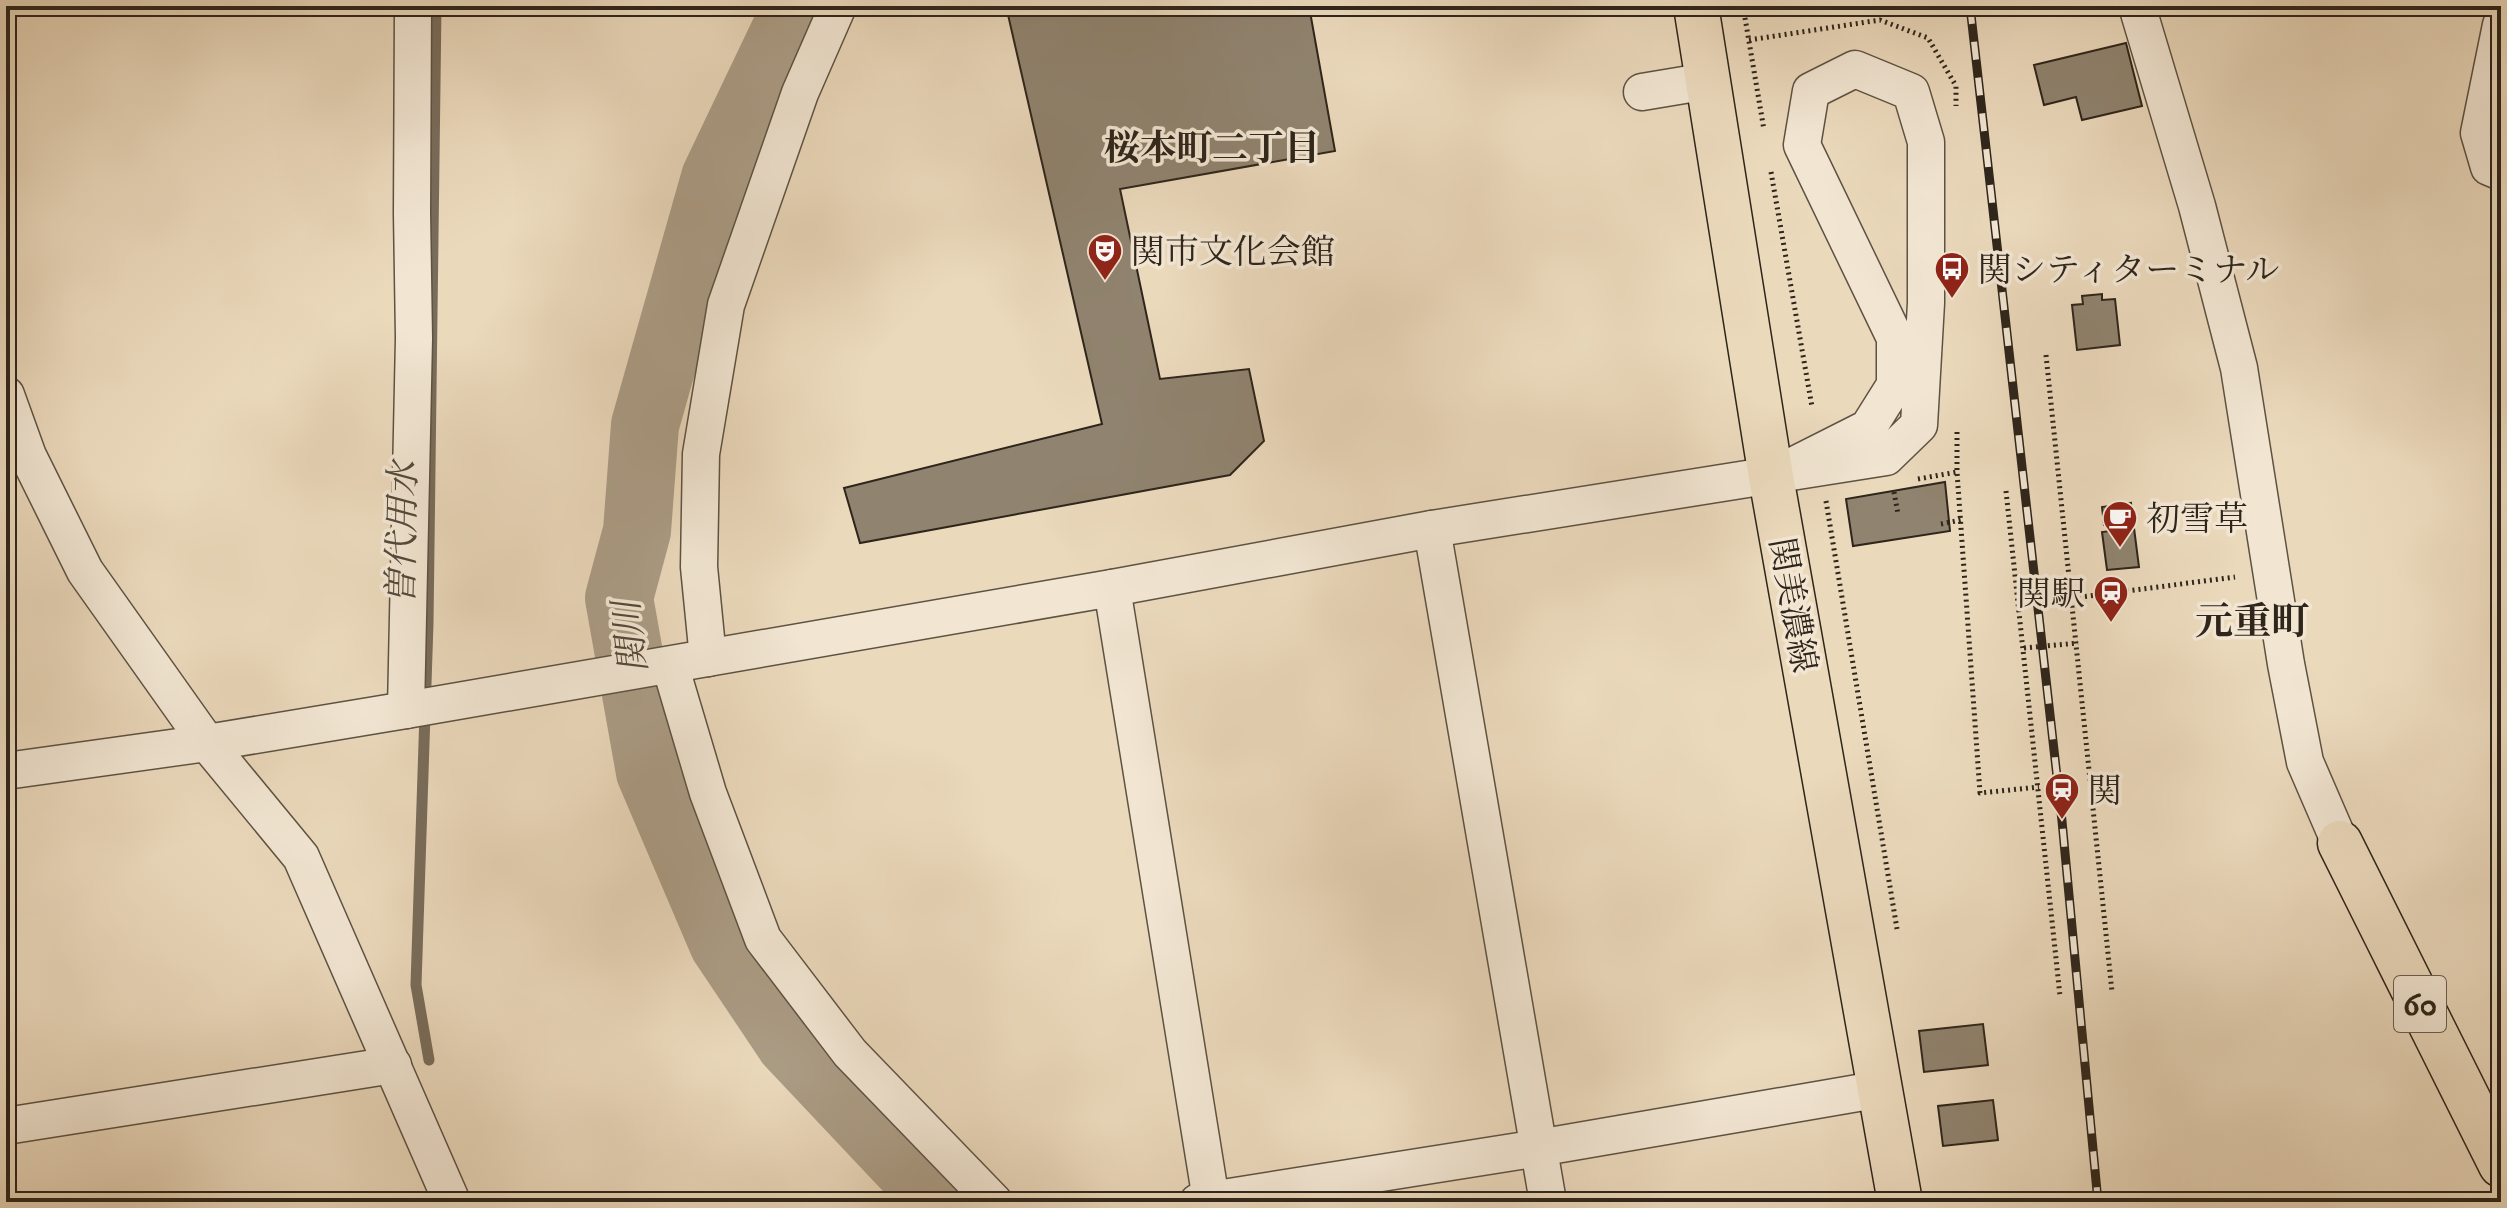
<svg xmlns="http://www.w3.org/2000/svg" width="2507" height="1208" viewBox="0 0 2507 1208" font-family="'IM FELL DW Pica','Noto Serif JP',serif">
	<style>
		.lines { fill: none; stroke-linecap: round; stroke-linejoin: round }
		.stream { stroke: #796c5b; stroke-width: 11 }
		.river { stroke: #ab9c85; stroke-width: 68 }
		.building { fill: #90836f; stroke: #2e251b; stroke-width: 2 }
		.minor-casing { stroke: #5d5243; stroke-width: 39 }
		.major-casing { stroke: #2e251b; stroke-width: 47 }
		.path { stroke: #2e251b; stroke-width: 5; stroke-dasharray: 2 4; stroke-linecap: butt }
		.minor { stroke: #f2e6d3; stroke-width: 36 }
		.major { stroke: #ebd9bc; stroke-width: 44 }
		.rail-casing { stroke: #2e251b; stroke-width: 9 }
		.rail { stroke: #f2e6d3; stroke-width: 6; stroke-dasharray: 18; stroke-linecap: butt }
		.labels { text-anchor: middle; stroke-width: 7; stroke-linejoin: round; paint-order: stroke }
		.shield { fill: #f2e6d3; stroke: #695f52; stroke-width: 2 }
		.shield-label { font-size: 32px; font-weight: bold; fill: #2e251b }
		.poi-label { font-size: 34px; fill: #2e251b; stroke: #f2e6d3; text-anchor: start }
		.street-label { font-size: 34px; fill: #2e251b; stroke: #f2e6d3 }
		.neighbourhood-label { font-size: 36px; font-weight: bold; fill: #2e251b; stroke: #f2e6d3 }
		.water-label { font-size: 36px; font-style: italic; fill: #54493b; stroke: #f2e6d3 }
		.quarter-label { font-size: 38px; font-weight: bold; fill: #2e251b; stroke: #f2e6d3 }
	</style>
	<rect width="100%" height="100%" fill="#ebd9bc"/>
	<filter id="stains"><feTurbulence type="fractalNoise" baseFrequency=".0025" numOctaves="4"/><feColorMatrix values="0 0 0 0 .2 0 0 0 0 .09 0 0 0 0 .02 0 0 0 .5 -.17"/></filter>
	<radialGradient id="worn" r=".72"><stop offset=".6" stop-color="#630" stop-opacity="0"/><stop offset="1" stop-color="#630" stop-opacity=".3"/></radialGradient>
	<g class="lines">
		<!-- stream -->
		<path class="stream" d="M429 1060 416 985 428 623 436 6"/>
		<!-- river -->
		<path class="river" d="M797 6 715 178 645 425 637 531 619 598 650 772 723 943 790 1043 940 1202"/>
	</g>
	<!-- building -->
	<g class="building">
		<path d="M1006 6H1309L1335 151 1120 189 1160 379 1249 369 1264 441 1230 475 860 543 844 488 1102 424Z"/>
		<path d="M2126 43 2142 106 2082 120 2076 97 2044 105 2034 65Z"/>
		<path d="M2102 294V300L2115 299 2120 345 2077 350 2072 305 2083 304 2082 296Z"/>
		<path d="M1945 482 1950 531 1853 546 1846 499Z"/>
		<path d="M2131 503 2133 522 2104 525 2102 507Z"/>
		<path d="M2134 528 2139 567 2107 570 2102 532Z"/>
		<path d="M1983 1024 1988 1065 1924 1072 1919 1031Z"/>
		<path d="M1993 1100 1998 1140 1943 1146 1938 1106Z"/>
	</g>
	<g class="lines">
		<defs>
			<g id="minor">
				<path d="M2137 6 2197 206 2239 368 2286 664 2305 762 2340 843"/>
				<path d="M2501 25 2479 133 2489 167 2501 172"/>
				<path d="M1642 92 1708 81"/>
				<path d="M6 395 28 456 85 571 207 743 301 857 452 1202"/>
				<path d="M1432 529 1548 1202"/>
				<path d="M1112 588 1211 1200"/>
				<path d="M708 658 699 567 701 454 726 305 800 93 838 6"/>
				<path d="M670 665 708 793 763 939 850 1053 994 1202"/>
				<path d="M406 710 414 338 412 213 413 6"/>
				<path d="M6 771 207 743 406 710 1112 588 1432 529 1886 457 1919 425 1926 303V142L1911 92 1855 69 1811 91 1802 145 1895 338V385L1868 428 1771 477"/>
				<path d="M6 1126 393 1065"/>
				<path d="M1198 1202 1538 1148 1881 1089"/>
			</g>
			<g id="major">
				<path d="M1696 6 1771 477 1900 1202"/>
				<path d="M2340 843 2501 1165"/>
			</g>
		</defs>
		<!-- minor casing -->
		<use href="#minor" class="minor-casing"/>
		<!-- major casing -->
		<use href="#major" class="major-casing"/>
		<!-- path -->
		<g class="path">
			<path d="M1743 6 1764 130"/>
			<path d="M1749 40 1880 20 1928 38 1956 86V106"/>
			<path d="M1771 172 1812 407"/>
			<path d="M2046 355 2112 992"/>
			<path d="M1957 432V472L1980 793 2039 787"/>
			<path d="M1918 479 1957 472"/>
			<path d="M2006 491 2060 996"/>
			<path d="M1894 492 1898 514"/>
			<path d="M1826 501 1897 929"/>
			<path d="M1941 524 1961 520"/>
			<path d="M2073 598 2235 577"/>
			<path d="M2024 648 2078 643"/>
		</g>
		<!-- minor -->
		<use href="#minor" class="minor"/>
		<!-- major -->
		<use href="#major" class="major"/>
		<defs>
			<path id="rail" d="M1970 6 2062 821 2098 1202"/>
		</defs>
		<!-- rail casing -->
		<use href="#rail" class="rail-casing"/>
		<!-- rail -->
		<use href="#rail" class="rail"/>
	</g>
	<!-- icons -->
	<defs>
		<symbol id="theatre-pin" viewBox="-11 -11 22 30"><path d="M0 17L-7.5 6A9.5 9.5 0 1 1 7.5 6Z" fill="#8f2418" stroke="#f2e6d3"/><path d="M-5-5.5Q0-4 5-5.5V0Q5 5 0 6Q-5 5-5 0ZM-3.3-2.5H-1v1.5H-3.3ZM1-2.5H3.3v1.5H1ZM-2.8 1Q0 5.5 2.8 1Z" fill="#fff"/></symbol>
		<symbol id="bus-pin" viewBox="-11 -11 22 30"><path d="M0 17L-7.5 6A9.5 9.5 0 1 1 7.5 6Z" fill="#8f2418" stroke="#f2e6d3"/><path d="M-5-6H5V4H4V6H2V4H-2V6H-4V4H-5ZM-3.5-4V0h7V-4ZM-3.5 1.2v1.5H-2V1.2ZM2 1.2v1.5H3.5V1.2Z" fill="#fff"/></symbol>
		<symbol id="cafe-pin" viewBox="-11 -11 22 30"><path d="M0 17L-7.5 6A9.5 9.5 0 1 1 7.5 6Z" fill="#8f2418" stroke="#f2e6d3"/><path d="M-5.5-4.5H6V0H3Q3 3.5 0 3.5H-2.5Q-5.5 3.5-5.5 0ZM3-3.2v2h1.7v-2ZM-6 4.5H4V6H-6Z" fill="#fff"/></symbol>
		<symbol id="station-pin" viewBox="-11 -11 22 30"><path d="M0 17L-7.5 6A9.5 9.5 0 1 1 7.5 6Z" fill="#8f2418" stroke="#f2e6d3"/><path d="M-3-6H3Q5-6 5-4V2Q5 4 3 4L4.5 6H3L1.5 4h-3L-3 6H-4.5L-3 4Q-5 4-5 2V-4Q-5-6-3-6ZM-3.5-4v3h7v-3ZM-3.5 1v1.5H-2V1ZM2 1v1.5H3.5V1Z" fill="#fff"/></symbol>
	</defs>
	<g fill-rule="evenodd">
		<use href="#theatre-pin" x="1085" y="231" width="40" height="54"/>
		<use href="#bus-pin" x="1932" y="249" width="40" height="54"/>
		<use href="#cafe-pin" x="2100" y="498" width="40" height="54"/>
		<use href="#station-pin" x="2091" y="573" width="40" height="54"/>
		<use href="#station-pin" x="2042" y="770" width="40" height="54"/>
	</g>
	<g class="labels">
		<!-- shield labels -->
		<rect class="shield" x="2394" y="976" width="52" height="56" rx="6"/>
		<g class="shield-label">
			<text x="2420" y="1015">60</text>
		</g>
		<!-- poi labels -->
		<g class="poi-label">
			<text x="1131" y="263">関市文化会館</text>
			<text x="1978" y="281">関シティターミナル</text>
			<text x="2146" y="530">初雪草</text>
			<text x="2085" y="605" text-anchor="end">関駅</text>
			<text x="2088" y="802">関</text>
		</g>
		<!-- street labels -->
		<g class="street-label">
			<text transform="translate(1794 605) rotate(80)" y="12">関美濃線</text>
		</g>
		<!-- neighbourhood labels -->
		<g class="neighbourhood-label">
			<text x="1212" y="160">桜本町二丁目</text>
		</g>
		<!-- water labels -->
		<g class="water-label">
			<text transform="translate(401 533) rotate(-89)" y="13">曽代用水</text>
			<text transform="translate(629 637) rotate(-97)" y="13">関川</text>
		</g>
		<!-- quarter labels -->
		<g class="quarter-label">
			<text x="2252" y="634">元重町</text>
		</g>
	</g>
	<!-- margin -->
	<rect width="2507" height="1208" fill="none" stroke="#ebd9bc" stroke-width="32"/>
	<rect x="8" y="8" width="2491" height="1192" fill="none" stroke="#2e251b" stroke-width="4"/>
	<rect x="16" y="16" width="2475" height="1176" fill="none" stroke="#2e251b" stroke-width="2"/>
	<rect width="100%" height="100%" filter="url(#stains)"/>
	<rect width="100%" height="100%" fill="url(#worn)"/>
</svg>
